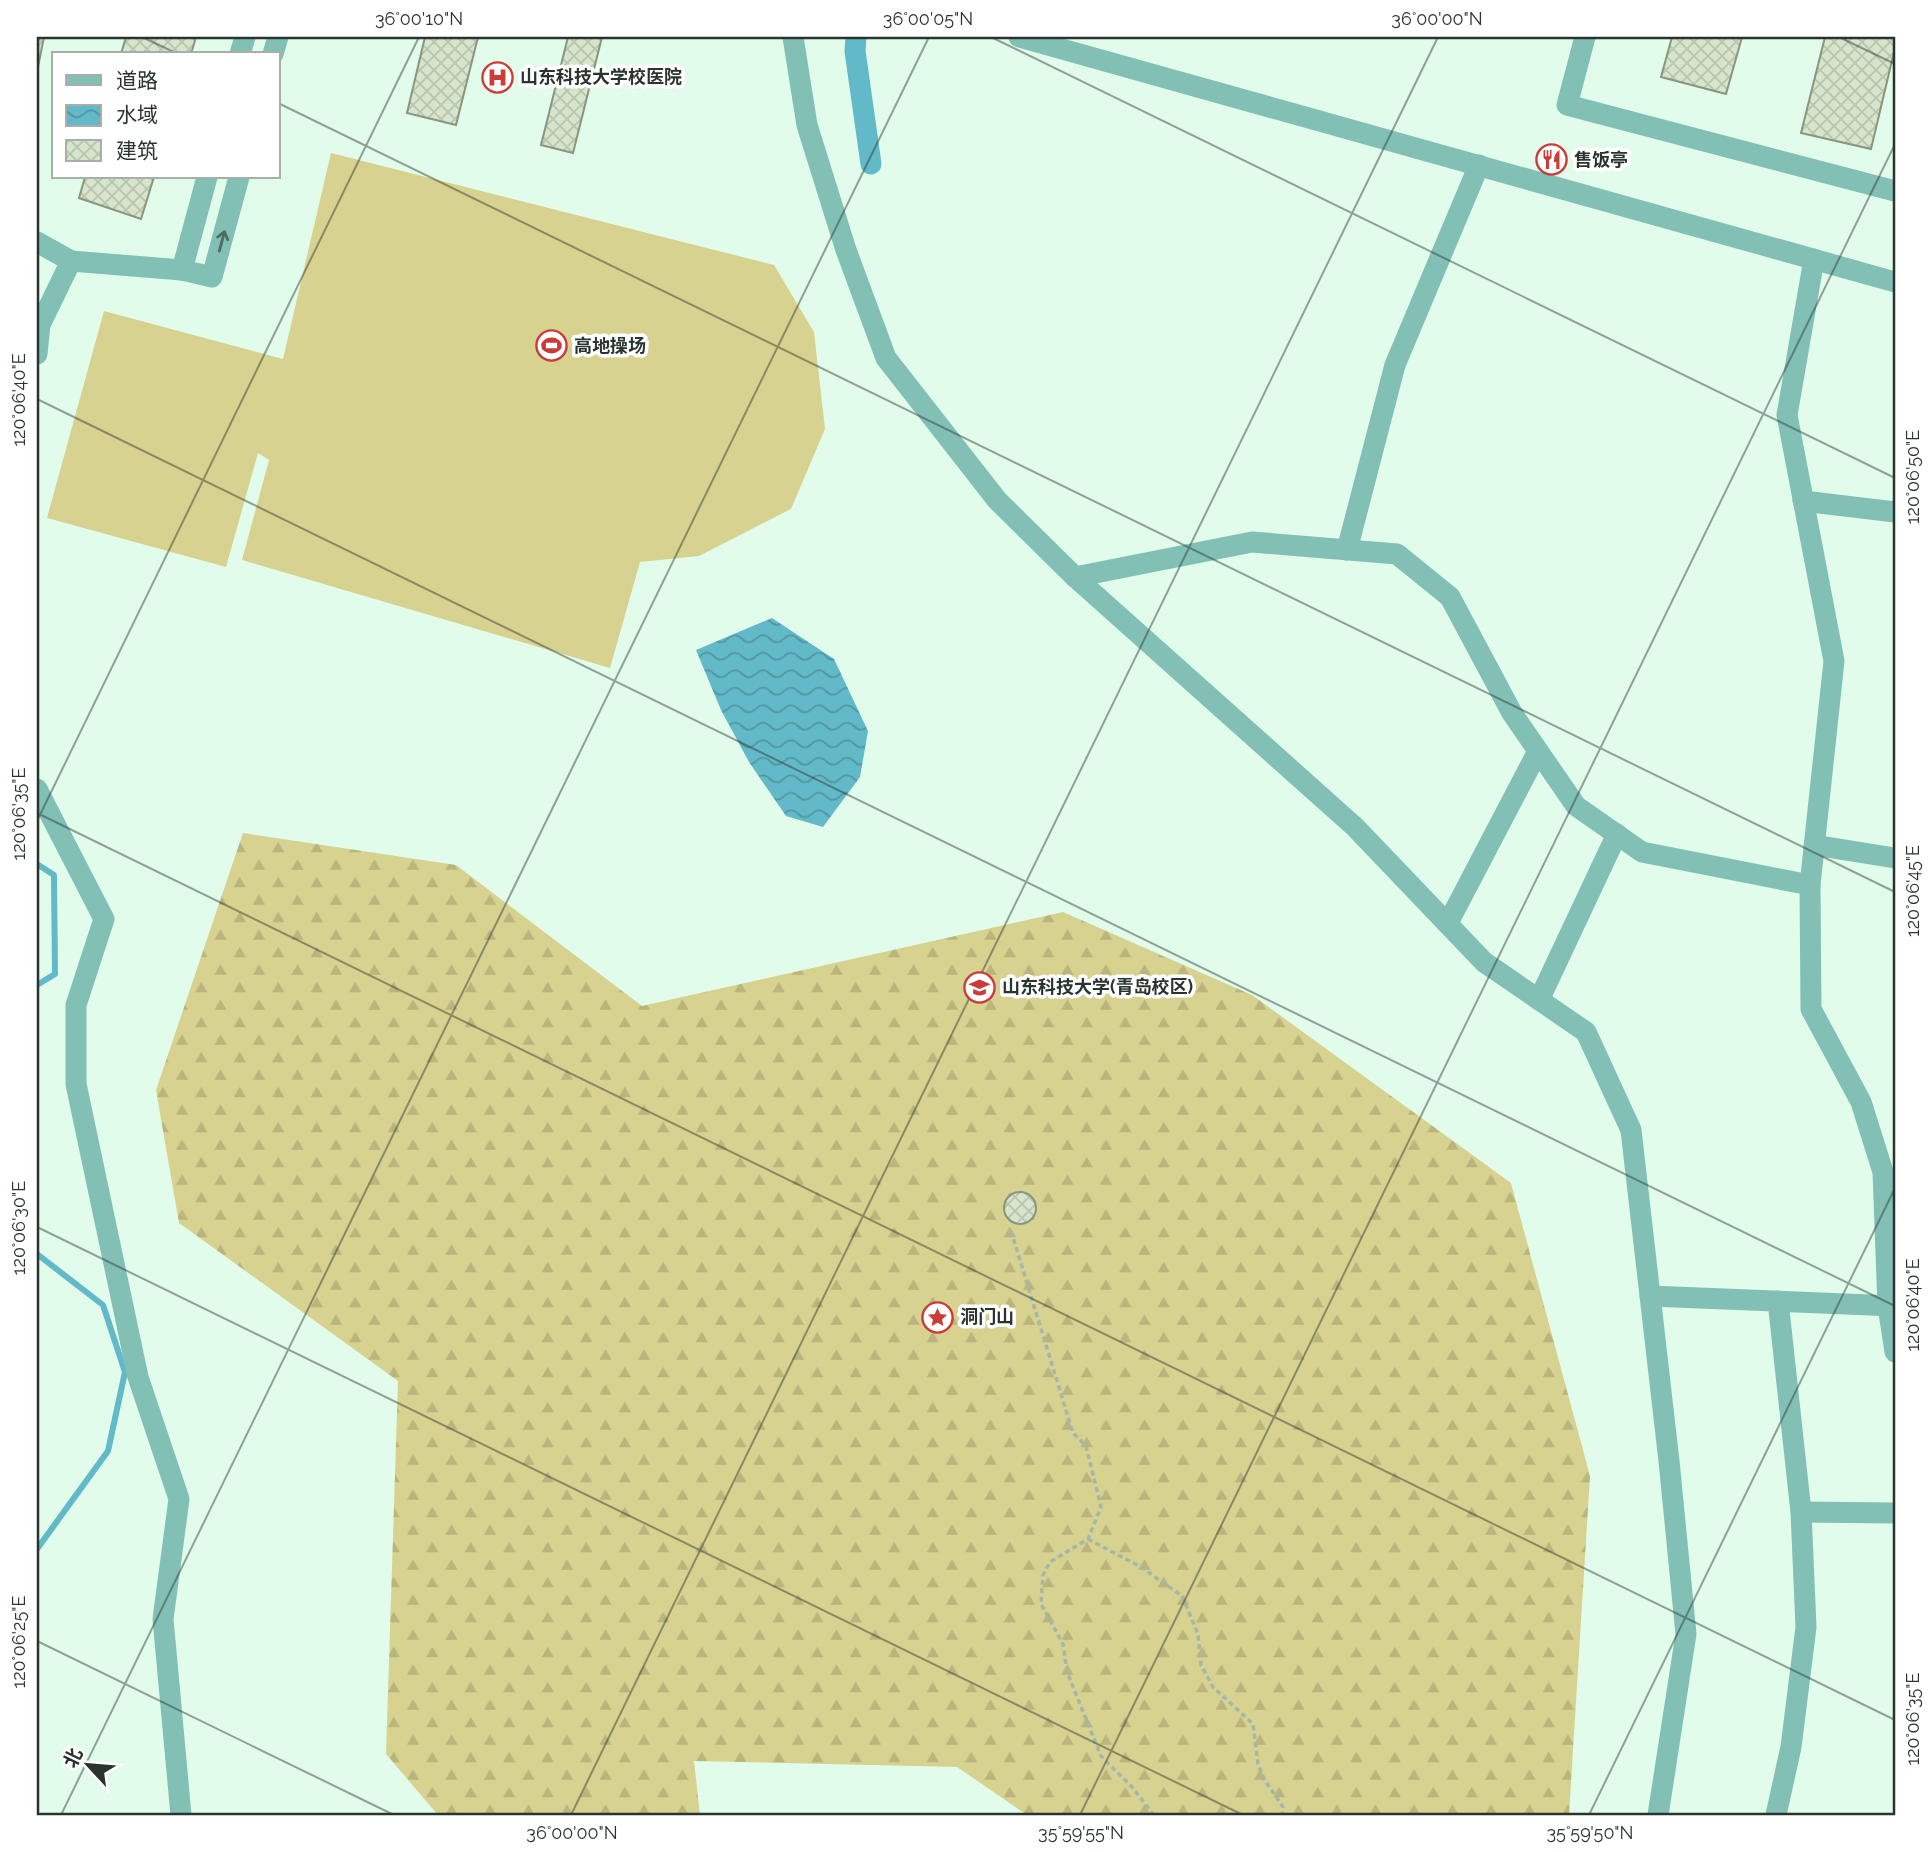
<svg xmlns="http://www.w3.org/2000/svg" width="1932" height="1852" viewBox="0 0 1932 1852" font-family="Raleway,'Noto Sans SC',sans-serif">
	<style>
		.grass { fill: #d7d290 }
		.forest { fill: url(#forest-firs) }
		.water { fill: url(#water-waves) }
		.lines { fill: none; stroke-linecap: round; stroke-linejoin: round }
		.stream { stroke: #62b9c7; stroke-width: 6 }
		.canal { stroke: #62b9c7; stroke-width: 21 }
		.building { fill: url(#building-cross-hatch); stroke: #89967e; stroke-width: 2 }
		.path { stroke: #a3b8ab; stroke-width: 3.5; stroke-dasharray: 5 3.5; stroke-linecap: butt }
		.minor { stroke: #82c0b6; stroke-width: 21 }
		.oneway { stroke: #4d6c64 }
		.ticks { fill: none; stroke: #2a342e; stroke-width: 2; stroke-opacity: 0.45 }
		.labels { text-anchor: middle; stroke-width: 7; stroke-linejoin: round; paint-order: stroke }
		.poi-label { font-size: 18px; font-weight: bold; fill: #2a342e; stroke: #fff; text-anchor: start }
		.neatline { fill: none; stroke: #2a342e; stroke-width: 2.5 }
		.ticks-label { font-size: 18px; text-anchor: middle; fill: #2a342e }
	</style>
	<defs>
		<pattern id="forest-firs" width="22" height="20" patternUnits="userSpaceOnUse" patternTransform="scale(1.75)"><rect width="22" height="20" fill="#d7d290"/><path d="M5 1l3.5 6h-7zM16 11l3.5 6h-7z" fill="#b9b57c"/></pattern>
		<pattern id="water-waves" width="16" height="10" patternUnits="userSpaceOnUse" patternTransform="scale(1.75)"><rect width="16" height="10" fill="#62b9c7"/><path d="M0 5q4-4 8 0t8 0" fill="none" stroke="#5197a2"/></pattern>
		<pattern id="building-cross-hatch" width="8" height="8" patternUnits="userSpaceOnUse" patternTransform="scale(1.75)"><rect width="8" height="8" fill="#d6e5cb"/><path d="M0 0l8 8M0 8l8-8" fill="none" stroke="#b8c5af"/></pattern>
	</defs>
	<rect width="100%" height="100%" fill="#e1fcea"/>
	<!-- grass -->
	<path class="grass" d="M331 153 774 265 814 332 825 429 791 509 699 556 640 562 610 668 242 560 269 460 258 453 226 567 47 518 104 311 283 359Z"/>
	<!-- forest -->
	<path class="forest" d="M243 833 456 865 642 1006 1063 912 1252 995 1511 1183 1590 1476 1569 1815H1027L957 1767 694 1761 700 1815H438L386 1754 398 1381 179 1223 156 1090Z"/>
	<!-- water -->
	<path class="water" d="M772 618 834 659 868 731 860 777 823 827 786 816 749 762 721 710 696 650Z"/>
	<g class="lines">
		<!-- stream -->
		<g class="stream">
			<path d="M37 864 54 875 55 974 37 985"/>
			<path d="M37 1254 103 1305 125 1372 108 1451 37 1549"/>
		</g>
		<!-- canal -->
		<path class="canal" d="M856 37 855 51 871 164"/>
	</g>
	<!-- building -->
	<g class="building">
		<path d="M37 37H44L37 72Z"/>
		<path d="M126 37H196L191 54H121Z"/>
		<path d="M425 37H478L456 125 407 113Z"/>
		<path d="M568 37H602L573 153 541 145Z"/>
		<path d="M1672 37H1742L1726 94 1661 77Z"/>
		<path d="M1825 37H1895V48L1871 149 1801 133Z"/>
		<path d="M85 177H154L141 219 79 198Z"/>
		<circle cx="1020" cy="1208" r="16"/>
	</g>
	<g class="lines">
		<!-- path -->
		<g class="path">
			<path d="M1011 1231 1073 1433 1086 1446 1101 1507 1088 1539 1050 1562 1043 1575 1041 1604 1063 1644 1067 1672 1101 1756 1132 1787 1154 1815"/>
			<path d="M1088 1539 1141 1567 1182 1596 1198 1634 1201 1665 1213 1687 1253 1724 1258 1764 1264 1779 1283 1807 1282 1815"/>
		</g>
		<!-- minor -->
		<g class="minor">
			<path d="M793 37 807 125 846 250 886 358 997 500 1075 577 1355 827 1484 962 1586 1032 1631 1130 1669 1461 1686 1634 1658 1815"/>
			<path d="M1019 37 1895 282"/>
			<path d="M1585 37 1567 105 1895 191"/>
			<path d="M240 54 245 37"/>
			<path d="M273 54 278 37"/>
			<path d="M37 242 71 261"/>
			<path d="M1814 259 1787 415 1834 661 1810 885 1811 1009 1861 1102 1883 1172 1888 1306 1895 1352"/>
			<path d="M182 270 207 177"/>
			<path d="M37 354 40 325 71 261 182 270 212 277 239 177"/>
			<path d="M1803 501 1895 512"/>
			<path d="M1347 550 1395 365 1479 165"/>
			<path d="M1075 577 1252 542 1397 554 1450 597 1512 713 1576 806 1642 852 1810 885"/>
			<path d="M37 789 104 919 76 1005V1084L138 1377 179 1499 163 1619 181 1815"/>
			<path d="M1814 845 1895 858"/>
			<path d="M1448 923 1538 751"/>
			<path d="M1539 1000 1617 834"/>
			<path d="M1650 1296 1895 1306"/>
			<path d="M1801 1512 1895 1513"/>
			<path d="M1776 1815 1791 1747 1806 1627 1801 1512 1778 1301"/>
		</g>
	</g>
	<!-- one-way arrows -->
	<defs><path id="oneway-shaft" d="M-6 0H5M1.5-3L5.5 0L1.5 3" fill="none" stroke-width="1.6" stroke-linecap="round" stroke-linejoin="round" transform="scale(1.75)"/></defs>
	<use class="oneway" href="#oneway-shaft" transform="translate(222 241) rotate(-75)"/>
	<!-- ticks -->
	<path class="ticks" d="M142 37 178 54M991 37 1895 478M1839 37 1895 64M278 103 1895 892M37 399 1895 1306M37 813 1895 1720M37 821 419 37M37 1227 1243 1815M37 1641 394 1815M61 1815 929 37M571 1815 1438 37M1080 1815 1895 144M1589 1815 1895 1188"/>
	<!-- icons -->
	<defs>
		<symbol id="hospital-ring" viewBox="-11 -11 22 22"><circle r="9.5" fill="#fff" stroke="#ca3c38" stroke-width="1.5"/><path d="M-5-5h3v3.5h4V-5h3V5h-3V1.5h-4V5h-3Z" fill="#ca3c38"/></symbol>
		<symbol id="restaurant-ring" viewBox="-11 -11 22 22"><circle r="9.5" fill="#fff" stroke="#ca3c38" stroke-width="1.5"/><path d="M-5-6h1v4h1v-4h1v4h1v-4h1v5L-1.5 .5V6h-2V.5L-5-1ZM5-6V6H3V1.5H1.5Q1.5-4 5-6Z" fill="#ca3c38"/></symbol>
		<symbol id="stadium-ring" viewBox="-11 -11 22 22"><circle r="9.5" fill="#fff" stroke="#ca3c38" stroke-width="1.5"/><path d="M0-5a6.5 5 0 1 0 0 10a6.5 5 0 1 0 0-10ZM-3.5-1.8h7v3.6h-7Z" fill="#ca3c38"/></symbol>
		<symbol id="university-ring" viewBox="-11 -11 22 22"><circle r="9.5" fill="#fff" stroke="#ca3c38" stroke-width="1.5"/><path d="M0-5L7-2L0 1L-7-2ZM-4 1L0 2.5L4 1V4Q0 6-4 4Z" fill="#ca3c38"/></symbol>
		<symbol id="sight-ring" viewBox="-11 -11 22 22"><circle r="9.5" fill="#fff" stroke="#ca3c38" stroke-width="1.5"/><path d="M0-6L1.8-2.2L6-1.7L2.9 1.2L3.7 5.4L0 3.3L-3.7 5.4L-2.9 1.2L-6-1.7L-1.8-2.2Z" fill="#ca3c38"/></symbol>
	</defs>
	<g fill-rule="evenodd">
		<use href="#hospital-ring" x="480" y="60" width="35" height="35"/>
		<use href="#restaurant-ring" x="1534" y="142" width="35" height="35"/>
		<use href="#stadium-ring" x="534" y="328" width="35" height="35"/>
		<use href="#university-ring" x="962" y="970" width="35" height="35"/>
		<use href="#sight-ring" x="920" y="1300" width="35" height="35"/>
	</g>
	<g class="labels">
		<!-- poi labels -->
		<g class="poi-label">
			<text x="520" y="83">山东科技大学校医院</text>
			<text x="1574" y="166">售饭亭</text>
			<text x="574" y="352">高地操场</text>
			<text x="1002" y="993">山东科技大学(青岛校区)</text>
			<text x="960" y="1323">洞门山</text>
		</g>
	</g>
	<!-- border -->
	<rect width="1932" height="1852" fill="none" stroke="#ffffff" stroke-width="77"/>
	<!-- legend -->
	<rect x="52" y="52" width="228" height="126" fill="#ffffff" stroke="#aaaeab" stroke-width="2"/>
	<rect x="66" y="75" width="35" height="10" fill="#82c0b6" stroke="#aaaeab" stroke-width="2"/>
	<text x="116" y="88" font-size="21" fill="#2a342e">道路</text>
	<rect x="66" y="105" width="35" height="21" fill="url(#water-waves)" stroke="#aaaeab" stroke-width="2"/>
	<text x="116" y="122" font-size="21" fill="#2a342e">水域</text>
	<rect x="66" y="140" width="35" height="21" fill="url(#building-cross-hatch)" stroke="#aaaeab" stroke-width="2"/>
	<text x="116" y="158" font-size="21" fill="#2a342e">建筑</text>
	<!-- north arrow -->
	<g transform="translate(88 1765) rotate(296)" stroke="#ffffff" stroke-width="5" paint-order="stroke">
	<path d="M0-5L12 26L0 18L-12 26Z" fill="#2a342e"/>
	<text y="-10" font-size="19" font-weight="bold" text-anchor="middle" fill="#2a342e">北</text>
	</g>
	<rect x="38" y="38" width="1856" height="1776" class="neatline"/>
	<g class="ticks-label">
		<text x="419" y="25">36°00'10"N</text>
		<text x="928" y="25">36°00'05"N</text>
		<text x="1437" y="25">36°00'00"N</text>
		<text transform="translate(19 400) rotate(-90)" y="6">120°06'40"E</text>
		<text transform="translate(1913 477) rotate(-90)" y="6">120°06'50"E</text>
		<text transform="translate(19 814) rotate(-90)" y="6">120°06'35"E</text>
		<text transform="translate(1913 891) rotate(-90)" y="6">120°06'45"E</text>
		<text transform="translate(19 1228) rotate(-90)" y="6">120°06'30"E</text>
		<text transform="translate(1913 1305) rotate(-90)" y="6">120°06'40"E</text>
		<text transform="translate(19 1642) rotate(-90)" y="6">120°06'25"E</text>
		<text transform="translate(1913 1719) rotate(-90)" y="6">120°06'35"E</text>
		<text x="572" y="1839">36°00'00"N</text>
		<text x="1081" y="1839">35°59'55"N</text>
		<text x="1590" y="1839">35°59'50"N</text>
	</g>
</svg>
